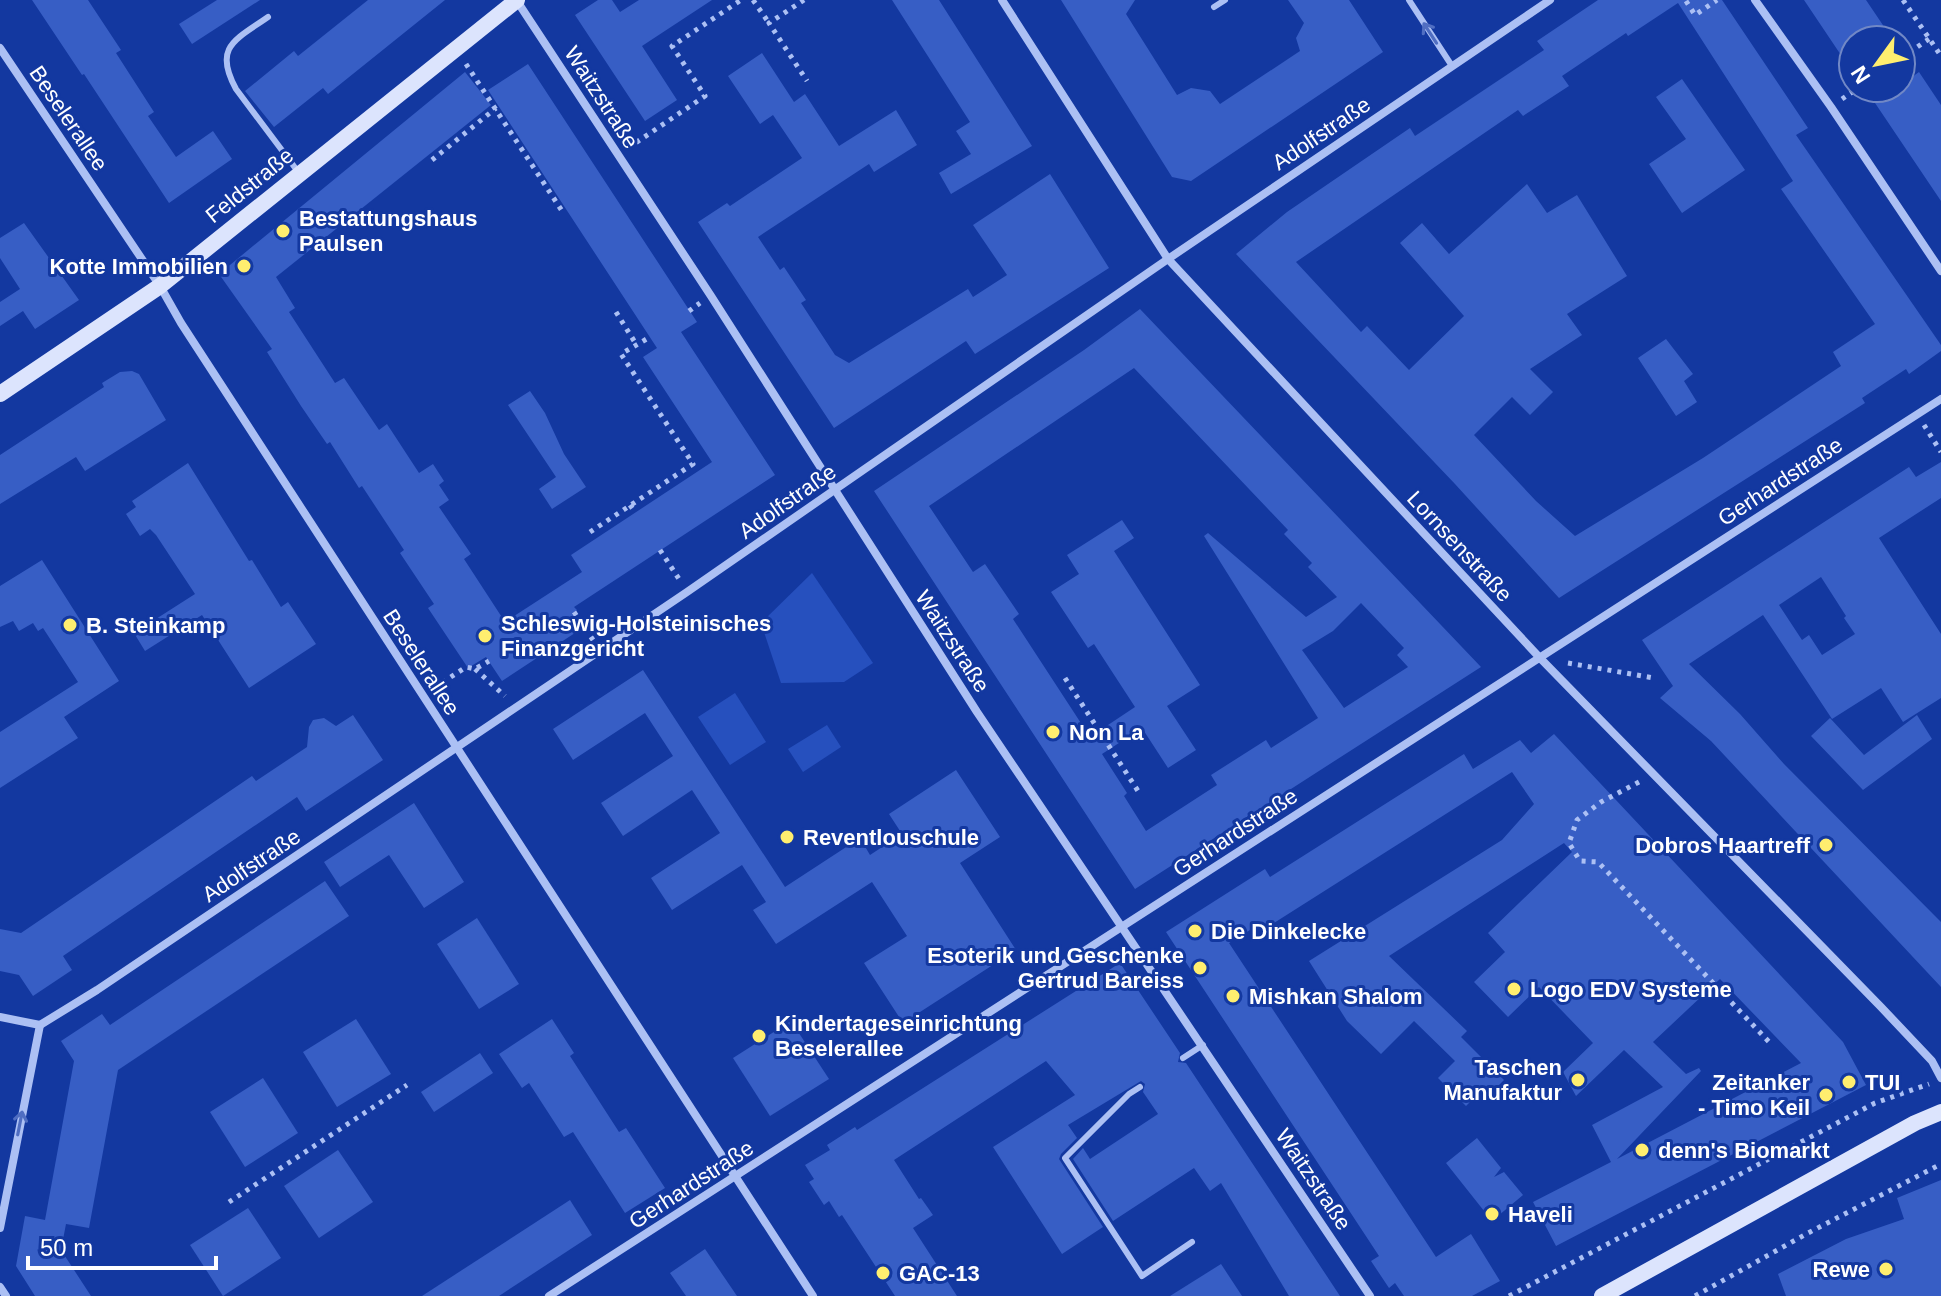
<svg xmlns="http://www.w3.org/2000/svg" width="1941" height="1296" viewBox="0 0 1941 1296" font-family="Helvetica,sans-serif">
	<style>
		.green { fill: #2650be }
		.building { fill: #375ec5; fill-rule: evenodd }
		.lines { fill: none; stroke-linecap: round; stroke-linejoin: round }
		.path { stroke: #acc0f4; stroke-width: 5; stroke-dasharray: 4 6; stroke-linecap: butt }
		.lane { stroke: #acc0f4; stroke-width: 6 }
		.street { stroke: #acc0f4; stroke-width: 8 }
		.secondary { stroke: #dce4fd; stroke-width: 16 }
		.oneway { stroke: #506ec2 }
		.poi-dot { fill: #ffee6f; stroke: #1338a0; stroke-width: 3 }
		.labels { text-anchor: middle; stroke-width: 6; stroke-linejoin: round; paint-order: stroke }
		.street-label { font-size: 22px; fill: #fff; stroke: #1338a0 }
		.poi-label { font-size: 22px; font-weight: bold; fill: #fff; stroke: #1338a0; text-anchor: start }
	</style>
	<rect width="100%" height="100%" fill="#1338a0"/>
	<!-- green -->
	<g class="green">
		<path d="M812 573 873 663 844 682 781 683 761 623Z"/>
		<path d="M735 693 766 742 730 765 698 717Z"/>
		<path d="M827 725 841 747 803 772 788 749Z"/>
	</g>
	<!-- building -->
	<g class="building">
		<path d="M32 0H88L121 50 116 53 154 112 148 116 176 157 213 131 232 159 169 203 84 74 82 75Z"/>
		<path d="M217 0H260L192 44 179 24Z"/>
		<path d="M368 0H445L328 94 323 88 274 127 245 91 294 51 298 56Z"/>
		<path d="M598 0H612L620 12 639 0H712L642 46 677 100 645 121 575 15Z"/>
		<path d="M892 0H939L1032 146 951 194 939 173 971 154 956 131 970 122Z"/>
		<path d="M1061 0H1135L1126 14 1177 95 1191 88 1210 91 1220 104 1300 51 1296 38 1304 23 1288 0H1349L1383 52 1191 181 1172 177Z"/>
		<path d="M1598 0H1722L1808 128 1796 135 1941 345V351L1909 374 1906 369 1862 398 1865 403 1559 598 1455 484 1236 254 1287 212 1410 128 1415 136 1544 50 1537 41ZM1678 3 1793 181 1781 189 1875 324 1833 352 1841 366 1703 458 1575 536 1536 501 1474 435 1512 397 1530 415 1553 392 1530 369 1582 335 1567 314 1627 276 1577 195 1547 213 1527 184 1449 254 1422 223 1400 243 1464 316 1409 370 1367 326 1361 332 1296 262 1518 110 1523 116 1569 86 1562 76 1626 33 1628 36Z"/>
		<path d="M1804 0H1866L1893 40H1853V73Z"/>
		<path d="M762 53 794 102 805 94 839 146 896 110 917 145 874 172 869 164 758 237 780 270 784 267 806 300 801 303 835 355 849 363 968 289 973 297 1007 275 973 225 1050 174 1109 268 975 354 966 341 834 428 698 222 727 203 730 206 802 158 773 115 760 124 728 76Z"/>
		<path d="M528 64 697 322 681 332 775 475 574 607 577 610 572 614 581 629 502 681 486 657 468 668 428 608 434 604 400 553 404 550 362 486 359 488 330 442 327 444 301 406 267 352 272 349 219 274 465 72 491 105 276 277 295 308 289 312 335 383 344 378 379 430 387 424 419 473 433 464 444 481 439 485 449 500 439 507 471 554 464 559 505 622 582 572 571 555 712 462 643 357 657 348 488 90Z"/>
		<path d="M1919 72 1941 105V201L1875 103 1896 88H1901V85Z"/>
		<path d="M1682 79 1745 170 1682 213 1649 164 1686 139 1656 97Z"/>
		<path d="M24 223 79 300 35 329 23 311 0 326V302L20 289 0 258V238Z"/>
		<path d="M1140 309 1481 667 1135 889 874 491 1084 350ZM1134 368 1288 530 1284 534 1312 563 1308 567 1337 597 1306 617 1208 533 1204 536 1318 718 1271 748 1266 740 1211 775 1217 785 1146 831 1124 796 1127 793 1102 754 1142 728 1168 768 1196 750 1167 706 1200 685 1114 551 1134 538 1122 520 1067 555 1079 574 1051 592 1088 648 1094 644 1135 707 1090 737 1013 619 1019 614 985 564 973 572 929 506ZM1361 603 1404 648 1397 655 1408 667 1344 708 1302 650 1333 631Z"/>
		<path d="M1666 339 1693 374 1684 381 1697 402 1676 416 1638 358Z"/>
		<path d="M132 371 139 374 166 420 85 471 76 457 0 504V455L104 387 102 383 120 372Z"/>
		<path d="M530 391 545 413 564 454 586 487 552 509 539 489 556 477 508 405Z"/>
		<path d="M1941 462V498L1879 538 1941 634V698L1903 722 1881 688 1832 719 1763 615 1689 664 1740 714 1784 764 1941 922V987L1711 741 1660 698 1673 686 1642 640 1909 467 1916 477ZM1821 577 1846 616 1844 618 1855 634 1822 655 1809 635 1802 640 1779 605Z"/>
		<path d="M188 463 249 561 252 560 281 607 288 602 316 644 249 688 202 615 145 651 134 633 195 594 156 535 150 529 140 536 126 514 136 507 132 501Z"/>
		<path d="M42 560 119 681 64 717 78 738 0 788V732L78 682 43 628 38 631 33 623 19 631 13 621 0 627V586Z"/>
		<path d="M643 670 785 887 860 838 870 855 902 834 889 814 956 770 1000 837 960 863 1016 950 903 1023 864 963 907 936 872 882 776 944 753 910 766 902 742 865 672 910 651 878 720 833 692 790 623 836 601 803 673 756 645 713 573 760 553 729Z"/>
		<path d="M353 715 383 760 306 811 297 797 63 956 72 970 33 996 19 975 0 971V929L21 933 252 776 256 781 307 747 309 727 313 720 324 718 336 726Z"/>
		<path d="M1917 715 1932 739 1863 790 1811 736 1830 718 1864 755Z"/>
		<path d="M1554 734 1843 1042 1866 1085 1556 1246 1533 1202 1611 1162 1592 1125 1663 1087 1624 1050 1576 1096 1563 1072 1593 1043 1539 987 1508 1017 1474 982 1505 952 1488 933 1572 852 1564 843 1389 956 1467 1031 1461 1037 1504 1080 1489 1095 1483 1089 1466 1106 1438 1078 1455 1061 1414 1021 1381 1054 1347 1021 1309 961 1502 840 1534 804 1512 772 1266 928 1263 922 1229 943 1436 1257 1471 1234 1500 1281 1472 1296H1404L1395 1283 1389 1288 1371 1261 1379 1256 1166 932 1265 869 1270 877 1464 754 1473 769 1520 740 1531 753ZM1720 979 1801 1063 1617 1159 1701 1071 1699 1068 1686 1074 1653 1042Z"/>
		<path d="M414 803 464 882 424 908 389 855 340 887 324 862Z"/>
		<path d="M325 881 349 916 118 1070 89 1228 66 1224 61 1250 91 1296H35L16 1266 25 1216 45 1220 74 1061 61 1041 102 1014 110 1025Z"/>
		<path d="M477 918 519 984 479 1009 437 944Z"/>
		<path d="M1120 963 1180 1053 1178 1062 1186 1063 1340 1296H1289L1221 1183 1210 1191 1194 1168 1113 1221 1073 1159 1083 1148 1090 1159 1158 1114 1143 1092 1145 1084 1141 1081 1068 1125 1077 1138 1061 1154 1059 1159 1103 1227 1062 1254 993 1147 1075 1095 1046 1061 894 1160 919 1199 921 1198 933 1215 913 1228 957 1296H895L842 1215 839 1217 829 1201 824 1205 809 1182 814 1179 805 1165 830 1150 827 1145 855 1127 857 1130Z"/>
		<path d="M356 1019 391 1074 337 1107 303 1052Z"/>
		<path d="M552 1019 574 1053 570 1056 619 1132 626 1128 665 1188 625 1213 573 1132 564 1137 529 1083 522 1088 499 1054Z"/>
		<path d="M791 1021 829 1079 770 1116 733 1058Z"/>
		<path d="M480 1053 493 1073 434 1112 421 1092Z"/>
		<path d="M263 1078 298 1133 245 1167 210 1112Z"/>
		<path d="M1477 1138 1501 1168 1494 1177 1504 1172 1523 1195 1492 1221 1446 1163Z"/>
		<path d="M338 1150 373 1202 319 1238 284 1186Z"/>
		<path d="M1941 1180V1296H1786L1778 1274 1846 1239 1904 1219 1897 1198Z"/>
		<path d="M570 1200 592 1235 499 1296H422Z"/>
		<path d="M248 1208 281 1258 223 1296 190 1245Z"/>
		<path d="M705 1249 737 1296H686L670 1273Z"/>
		<path d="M1221 1264 1242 1296H1170Z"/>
	</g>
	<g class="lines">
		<!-- path -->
		<g class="path">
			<path d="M753 0 769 23"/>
			<path d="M804 0 769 23 807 81"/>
			<path d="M1903 0 1941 56"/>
			<path d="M1686 1 1695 15 1717 0"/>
			<path d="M1901 58 1929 39"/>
			<path d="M466 64 564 214"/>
			<path d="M1842 99 1858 88"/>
			<path d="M628 148 705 96 672 46 741 0"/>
			<path d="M432 160 496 108"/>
			<path d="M689 311 700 303"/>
			<path d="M616 312 636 344"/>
			<path d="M1924 425 1941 452"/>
			<path d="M630 505 635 512"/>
			<path d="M590 532 693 464 621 354 650 337"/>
			<path d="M660 550 679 579"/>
			<path d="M574 612 593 640"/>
			<path d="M1568 663 1654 678"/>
			<path d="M475 669 505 696"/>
			<path d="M1065 678 1138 791"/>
			<path d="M434 688 466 667 475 669 489 661"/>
			<path d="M1639 782 1601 802 1577 820 1569 843 1580 861 1598 862 1771 1044"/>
			<path d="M229 1202 407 1085"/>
			<path d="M1509 1296 1875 1103 1929 1084"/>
			<path d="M1695 1296 1808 1233 1941 1164"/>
		</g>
		<!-- lane -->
		<g class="lane">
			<path d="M1409 0 1452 66"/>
			<path d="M1214 7 1225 0"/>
			<path d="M268 17C235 40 213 47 236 89L299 173"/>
			<path d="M1183 1058 1203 1045"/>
			<path d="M1140 1087 1129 1094 1065 1158 1142 1276 1192 1242"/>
		</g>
		<!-- street -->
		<g class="street">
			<path d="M1002 0 1168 259 1540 658 1881 1007 1932 1061 1941 1078"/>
			<path d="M1755 0 1831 107 1941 271"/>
			<path d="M517 1 711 296 977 712 1370 1296"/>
			<path d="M0 48 160 286 181 323 813 1296"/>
			<path d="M0 1017 40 1025 0 1228"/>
			<path d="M40 1025 97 990 687 592 1168 259 1550 0"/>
			<path d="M0 1287 6 1296"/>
			<path d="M549 1296 1941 399"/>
		</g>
		<!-- secondary -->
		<g class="secondary">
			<path d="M0 394 160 286 517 0"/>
			<path d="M1602 1296 1915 1123 1941 1112"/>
		</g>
	</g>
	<!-- one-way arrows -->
	<defs><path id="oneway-shaft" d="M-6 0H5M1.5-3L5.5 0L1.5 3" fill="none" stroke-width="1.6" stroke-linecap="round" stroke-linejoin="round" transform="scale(2)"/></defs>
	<g class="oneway">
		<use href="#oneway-shaft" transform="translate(1430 33) rotate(-123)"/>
		<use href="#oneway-shaft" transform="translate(20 1123) rotate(-79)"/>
	</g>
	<!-- markers -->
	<g class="poi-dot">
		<circle cx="283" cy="231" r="8"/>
		<circle cx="244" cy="266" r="8"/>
		<circle cx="70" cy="625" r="8"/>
		<circle cx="485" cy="636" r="8"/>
		<circle cx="1053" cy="732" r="8"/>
		<circle cx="787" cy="837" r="8"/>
		<circle cx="1826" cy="845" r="8"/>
		<circle cx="1195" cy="931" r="8"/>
		<circle cx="1200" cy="968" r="8"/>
		<circle cx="1514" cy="989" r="8"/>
		<circle cx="1233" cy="996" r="8"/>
		<circle cx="759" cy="1036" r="8"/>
		<circle cx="1578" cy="1080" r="8"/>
		<circle cx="1849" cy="1082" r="8"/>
		<circle cx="1826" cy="1095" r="8"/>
		<circle cx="1642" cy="1150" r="8"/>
		<circle cx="1492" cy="1214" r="8"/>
		<circle cx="1886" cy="1269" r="8"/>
		<circle cx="883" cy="1273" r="8"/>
	</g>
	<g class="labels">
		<!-- street labels -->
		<g class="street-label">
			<text transform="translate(602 97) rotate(57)" y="8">Waitzstraße</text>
			<text transform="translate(69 118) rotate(56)" y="8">Beselerallee</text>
			<text transform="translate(1321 133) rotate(-34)" y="8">Adolfstraße</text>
			<text transform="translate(249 185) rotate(-39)" y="8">Feldstraße</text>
			<text transform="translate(1780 481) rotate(-33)" y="8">Gerhardstraße</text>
			<text transform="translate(787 501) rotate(-35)" y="8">Adolfstraße</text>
			<text transform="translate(1460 546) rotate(47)" y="8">Lornsenstraße</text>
			<text transform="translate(953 641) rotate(57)" y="8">Waitzstraße</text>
			<text transform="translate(422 662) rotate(57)" y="8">Beselerallee</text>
			<text transform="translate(1235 832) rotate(-33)" y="8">Gerhardstraße</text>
			<text transform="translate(251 865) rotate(-34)" y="8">Adolfstraße</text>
			<text transform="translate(1314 1179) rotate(56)" y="8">Waitzstraße</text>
			<text transform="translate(691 1184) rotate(-33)" y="8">Gerhardstraße</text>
		</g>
		<!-- poi labels -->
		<g class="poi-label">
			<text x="299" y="226">Bestattungshaus<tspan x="299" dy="25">Paulsen</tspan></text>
			<text x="228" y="274" text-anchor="end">Kotte Immobilien</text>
			<text x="501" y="631">Schleswig-Holsteinisches<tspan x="501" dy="25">Finanzgericht</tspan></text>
			<text x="86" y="633">B. Steinkamp</text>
			<text x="1069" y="740">Non La</text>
			<text x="803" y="845">Reventlouschule</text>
			<text x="1810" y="853" text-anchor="end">Dobros Haartreff</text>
			<text x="1211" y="939">Die Dinkelecke</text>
			<text x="1184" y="963" text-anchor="end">Esoterik und Geschenke<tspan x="1184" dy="25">Gertrud Bareiss</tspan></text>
			<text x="1530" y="997">Logo EDV Systeme</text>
			<text x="1249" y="1004">Mishkan Shalom</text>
			<text x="775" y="1031">Kindertageseinrichtung<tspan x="775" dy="25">Beselerallee</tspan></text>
			<text x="1562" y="1075" text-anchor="end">Taschen<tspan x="1562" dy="25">Manufaktur</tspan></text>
			<text x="1810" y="1090" text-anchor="end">Zeitanker<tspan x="1810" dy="25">- Timo Keil</tspan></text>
			<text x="1865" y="1090">TUI</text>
			<text x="1658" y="1158">denn's Biomarkt</text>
			<text x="1508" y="1222">Haveli</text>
			<text x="1870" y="1277" text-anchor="end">Rewe</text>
			<text x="899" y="1281">GAC-13</text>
		</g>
	</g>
	<!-- north arrow -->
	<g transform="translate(1877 64) rotate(237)"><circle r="38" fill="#1338a0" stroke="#7188c6" stroke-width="2"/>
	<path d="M0-6L14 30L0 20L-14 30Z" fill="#ffee6f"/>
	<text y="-12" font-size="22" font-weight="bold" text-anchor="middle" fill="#ffffff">N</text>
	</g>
	<!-- scale -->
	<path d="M28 1256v12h188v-12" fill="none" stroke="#ffffff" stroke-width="4"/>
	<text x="40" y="1256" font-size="24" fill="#ffffff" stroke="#1338a0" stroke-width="6" paint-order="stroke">50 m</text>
</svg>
